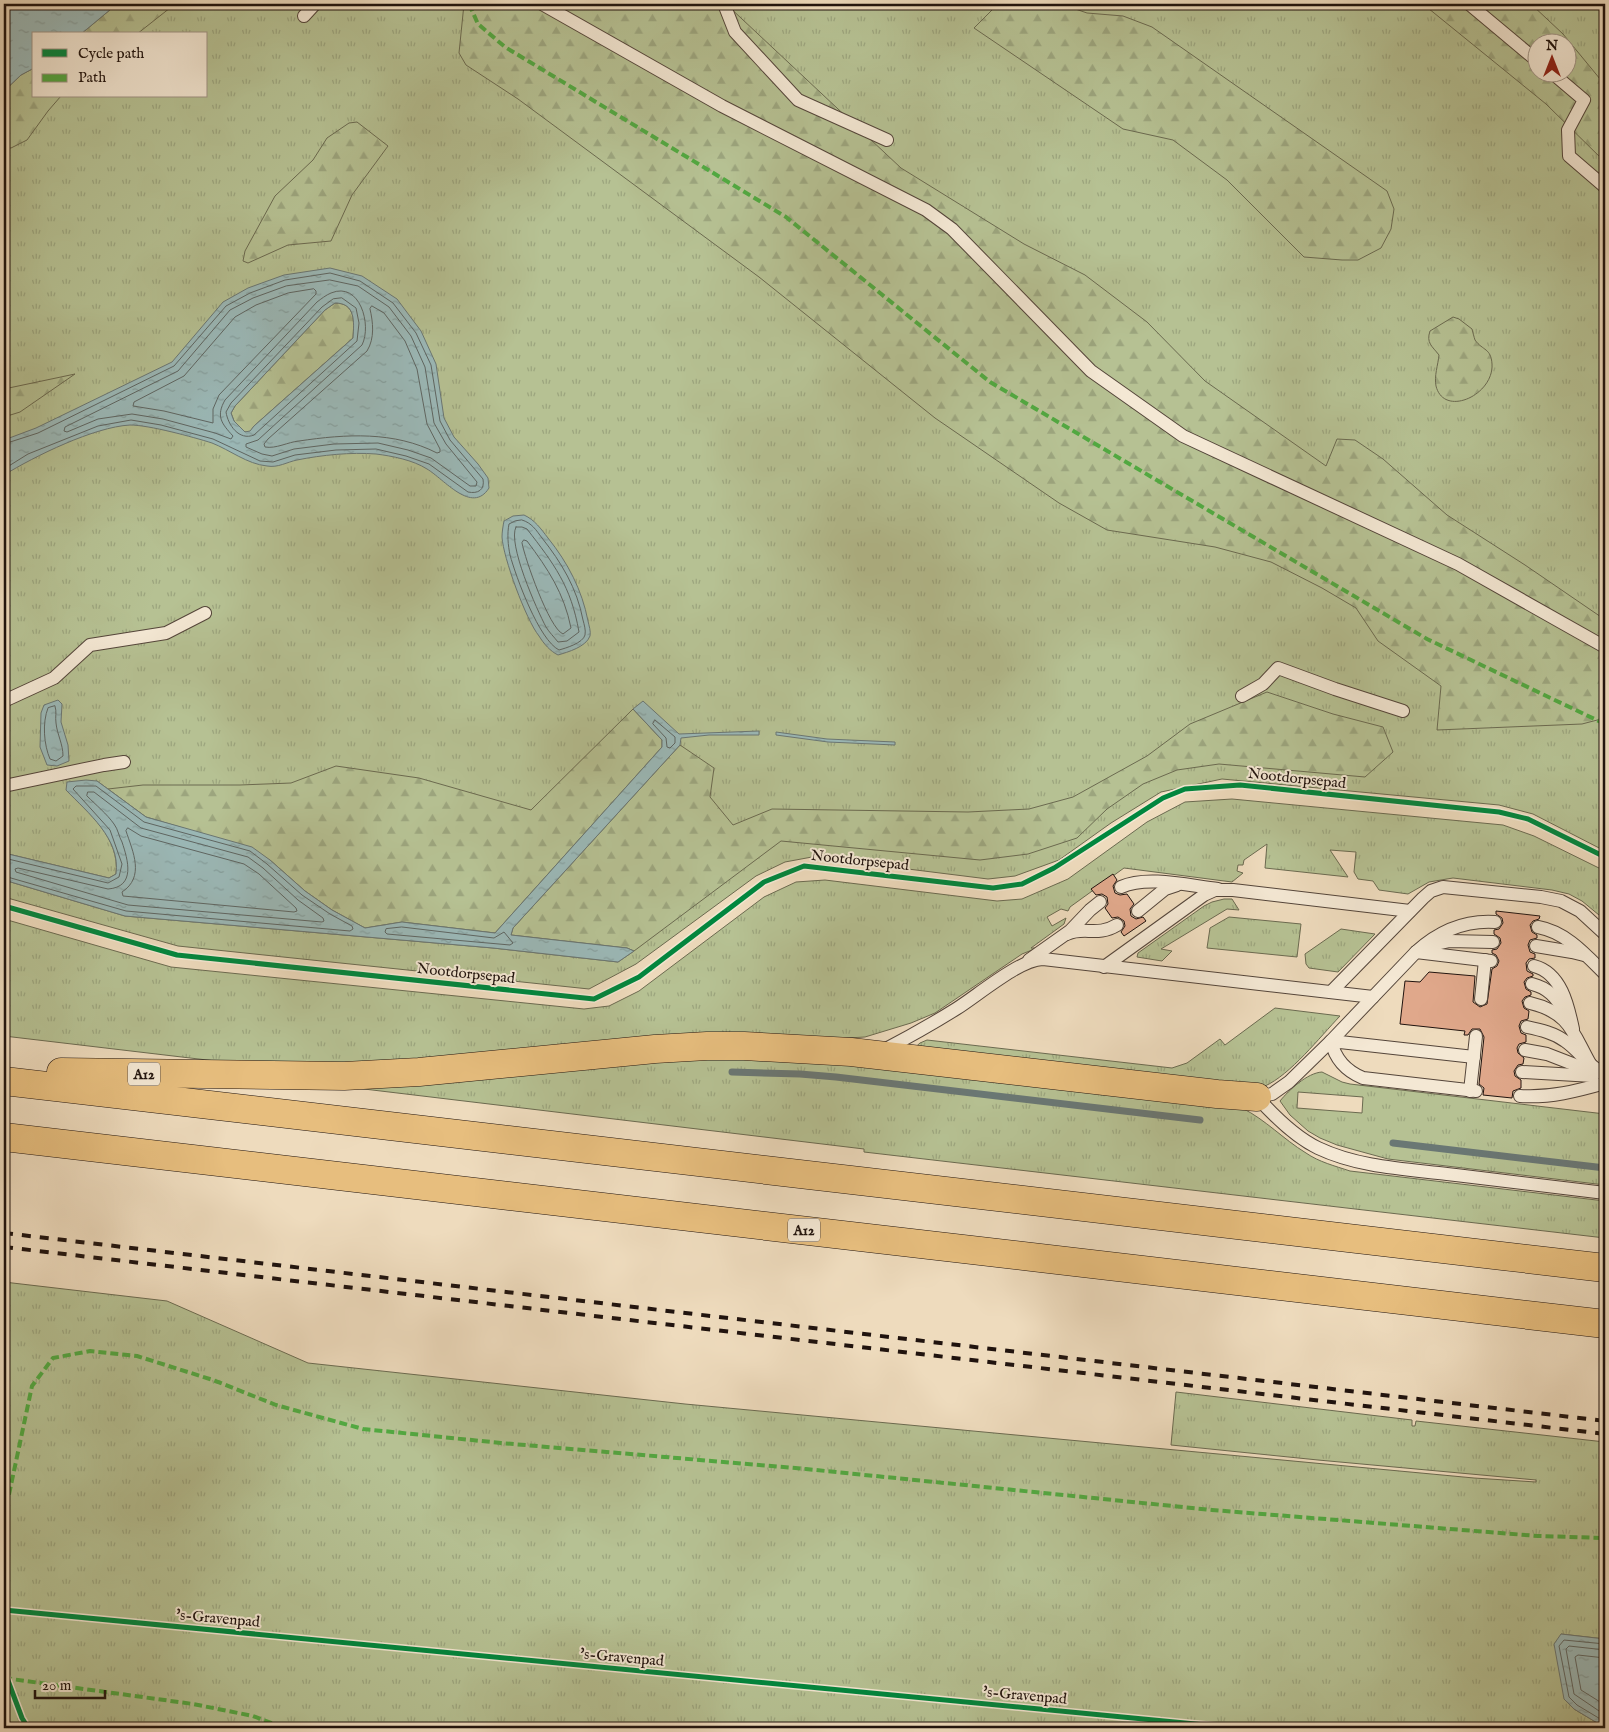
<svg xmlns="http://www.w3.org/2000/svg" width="1609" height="1732" viewBox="0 0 1609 1732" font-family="'IM FELL English',serif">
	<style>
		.grass { fill: url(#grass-tufts); stroke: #6b6a50; fill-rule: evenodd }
		.forest { fill: url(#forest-firs); stroke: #6b6a50; fill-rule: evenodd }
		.water { fill: url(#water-ripples); stroke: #6a7774; fill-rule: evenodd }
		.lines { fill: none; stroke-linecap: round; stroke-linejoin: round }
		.shore { stroke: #5e6663; stroke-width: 1 }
		.stream { stroke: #6a7774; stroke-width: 7 }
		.building { fill: #e0a88b; stroke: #20130e }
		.service-casing { stroke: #54453a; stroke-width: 14 }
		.motorway-casing { stroke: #20130e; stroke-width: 29 }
		.service { stroke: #f4e8d4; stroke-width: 12 }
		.motorway { stroke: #e7be7e; stroke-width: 28 }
		.rail { stroke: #20130e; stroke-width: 4; stroke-dasharray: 9 9; stroke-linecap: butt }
		.quiet { stroke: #52a841; stroke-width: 4; stroke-dasharray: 8 4; stroke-linecap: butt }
		.cycleway-casing { stroke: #f4e8d4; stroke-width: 8 }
		.cycleway { stroke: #00873e; stroke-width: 5 }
		.labels { text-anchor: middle; stroke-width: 4; stroke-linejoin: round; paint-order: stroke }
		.shield { fill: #f4e8d4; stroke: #605349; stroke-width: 1 }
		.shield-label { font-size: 14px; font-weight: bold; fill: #20130e }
		.street-label { font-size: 15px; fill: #20130e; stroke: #f4e8d4 }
	</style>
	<defs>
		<pattern id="grass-tufts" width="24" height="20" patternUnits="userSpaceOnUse" patternTransform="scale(1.25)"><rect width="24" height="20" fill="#b6c193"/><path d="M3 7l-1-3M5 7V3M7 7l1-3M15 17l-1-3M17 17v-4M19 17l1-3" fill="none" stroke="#9ca57e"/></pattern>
		<pattern id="forest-firs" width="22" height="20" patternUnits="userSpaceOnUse" patternTransform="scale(1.25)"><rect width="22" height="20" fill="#b6c193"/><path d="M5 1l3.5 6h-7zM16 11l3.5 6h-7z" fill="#9ca57e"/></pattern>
		<pattern id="water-ripples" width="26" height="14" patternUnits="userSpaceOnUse" patternTransform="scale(1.25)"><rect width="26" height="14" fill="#9bb9b8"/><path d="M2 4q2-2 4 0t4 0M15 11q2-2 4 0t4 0" fill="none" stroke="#859e9d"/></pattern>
	</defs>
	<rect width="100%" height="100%" fill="#eedbbd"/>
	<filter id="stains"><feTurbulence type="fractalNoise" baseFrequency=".004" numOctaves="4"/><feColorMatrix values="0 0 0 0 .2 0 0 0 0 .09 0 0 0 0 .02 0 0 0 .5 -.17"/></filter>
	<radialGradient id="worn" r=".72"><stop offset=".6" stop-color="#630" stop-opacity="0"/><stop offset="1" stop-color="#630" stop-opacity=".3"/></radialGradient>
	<!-- grass -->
	<g class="grass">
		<path d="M117 4H1605V851L1533 814 1499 805 1222 779 1161 792 1111 823 1059 860 1015 876 988 879 812 857 785 862 756 876 636 964 589 989 178 946 4 897V880L125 916 493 948 618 962 634 951 627 948 402 922 365 928 183 828 146 817 97 781 66 790C89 813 120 838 116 874L109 878 4 853V91L34 68V96H206V34H81ZM1536 42H1566V72H1536Z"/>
		<path d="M1232 799 1503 825 1534 836 1605 871V920L1582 901 1569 894 1552 890 1453 878 1429 882 1408 894 1379 890 1373 881 1358 879 1354 872 1356 852 1330 850 1348 877 1265 868 1267 844 1244 860 1243 865H1238L1237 871 1243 873 1232 882 1124 868 1070 907 1068 911 1061 909 1047 917 1052 926 1066 918 1064 924 1031 948H1037L1022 954 935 1013 911 1023 865 1037 384 1065 224 1062 4 1036V919L171 967 584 1009 609 1006 639 991 764 897 796 882 825 880 997 901 1022 899 1068 879 1147 822 1185 802Z"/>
		<path d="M1224 899H1232L1239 910 1227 909 1161 949 1172 951 1162 961 1137 957 1138 953 1204 906 1212 902Z"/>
		<path d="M1229 917 1301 924 1297 957 1207 948 1210 928Z"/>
		<path d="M1341 929 1375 934 1338 972 1309 968 1306 964 1305 954Z"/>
		<path d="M1275 1008 1340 1016C1320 1037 1290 1075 1265 1086L912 1050 920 1043 927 1040 1172 1068 1187 1063 1220 1039 1225 1045Z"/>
		<path d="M771 1054 1242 1108C1266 1120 1283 1139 1306 1153 1319 1162 1335 1166 1350 1171L1605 1201V1238L864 1152V1149L339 1086Z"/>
		<path d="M1322 1072 1342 1082 1350 1084 1605 1114V1185L1388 1159 1377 1156 1337 1145 1320 1138 1308 1131 1290 1115 1280 1101C1289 1090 1307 1073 1322 1072ZM1298 1092 1363 1097 1362 1113 1297 1108Z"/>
		<path d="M4 1282 167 1301 308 1363 685 1404 1474 1478 1536 1482V1480L1318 1460 1171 1445 1176 1392 1412 1420V1426H1415L1416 1421 1605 1442V1639L1561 1634 1574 1709 1599 1724V1728H4Z"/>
	</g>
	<!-- forest -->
	<g class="forest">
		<path d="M117 4H175L137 34H81Z"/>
		<path d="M464 4H726L901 168 1024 244 1085 275 1147 322 1205 381 1326 466 1337 439 1355 440 1383 459 1447 515 1525 565 1604 619 1605 718 1582 724 1437 730 1441 686 1378 641 1356 608 1322 588 1271 562 1215 547 1107 530 1059 503 935 418 759 277 518 99 466 65 459 53Z"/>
		<path d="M998 4H1061L1087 13 1123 16 1152 27 1387 191 1394 209 1391 229 1381 248 1358 260H1342L1304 257 1227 180 1173 140 1123 129 974 28Z"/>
		<path d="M1423 4H1531L1563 34 1605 85V162L1546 104ZM1536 42H1566V72H1536Z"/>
		<path d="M34 68V96H61L48 111 27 140 11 148H4V91L21 75Z"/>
		<path d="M357 122 388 146 352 195 331 241 288 245 248 263 243 261 245 251 275 196 313 160 327 138 349 123Z"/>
		<path d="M335 303C356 303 354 322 353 338L254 426 250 432H245L234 421 231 413 235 406 325 310Z"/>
		<path d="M1453 317 1459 319 1472 329C1473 333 1474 337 1475 340 1483 351 1491 348 1492 364 1494 395 1444 418 1436 386 1434 376 1438 365 1439 355 1432 346 1426 343 1430 331Z"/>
		<path d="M75 374 20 412 4 417V389Z"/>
		<path d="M1267 692 1333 714 1383 727 1393 752 1365 777 1219 764 1177 770 1143 784 1107 809 1077 838 1028 854 980 860 781 841 634 951 627 948 511 935 513 928 680 745 714 768 710 797 733 825 772 809 968 812 1029 809 1073 797 1147 756 1190 724Z"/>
		<path d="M633 709 662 740V747L495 933 402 922 365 928 332 910 305 891 270 860 183 828 146 817 108 789 143 785H240L291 783 336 766 419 778 531 810Z"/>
	</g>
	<!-- water -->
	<g class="water">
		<path d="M4 4H117L81 34H34V68L21 75 4 91Z"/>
		<path d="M330 268 362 276 397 299 421 331 436 364 444 418 454 437 478 464 488 478 489 488C472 515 444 479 427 469 413 460 392 456 376 454 351 452 322 455 297 460 287 462 278 468 267 466 247 464 230 450 212 443 193 437 149 425 130 425 94 427 35 456 4 475V440L36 428 172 362 223 302 248 288 284 275ZM335 303C356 303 354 322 353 338L254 426 250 431 245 432 234 421 231 413 235 406 325 310Z"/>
		<path d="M524 515C535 520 541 529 548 538 568 563 582 590 588 621 589 626 591 631 590 636 586 647 568 652 558 655 550 651 544 644 539 636 526 620 503 557 502 537 502 532 503 526 504 521L513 516Z"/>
		<path d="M58 700 62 704 61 722 68 745 69 761 57 766 47 765 40 747 41 713 44 705Z"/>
		<path d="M643 701 679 734 759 731V735H709L681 738 680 745 513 928 511 935 627 948 634 951 618 962 493 948 125 916 4 880V853L109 878 116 874C121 839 88 813 66 790L67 782 86 780 97 781 146 817 252 847 270 860 305 891 332 910 365 928 402 922 495 933 662 747V740L633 709Z"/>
		<path d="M776 732 827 739 895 742V745L828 742 776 735Z"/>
		<path d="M1561 1634 1605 1639V1728H1599V1724L1574 1709 1564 1699 1554 1644Z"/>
	</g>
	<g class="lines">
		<!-- shore -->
		<g class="shore">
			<path d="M330 280 358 286 389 307 411 336 425 367 434 423 446 444 477 482 476 486H470L431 458 408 450 378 443 334 444 294 449 272 456 262 454 246 447V444L258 440 362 345C372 325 360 281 331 293 326 295 321 299 317 302L225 400C216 416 221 423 233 436L231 439 215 433 163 419 132 414 98 419 67 432 64 431 65 427 178 371 230 310 253 298 286 286Z"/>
			<path d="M314 289 316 291V294L219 395 213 409V423L164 411 133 406 134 402 184 376 235 317 256 305 288 293Z"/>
			<path d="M342 298 356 308 359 323 357 341 254 435C239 441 228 425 226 412L231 403 322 307 333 299Z"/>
			<path d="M372 306 384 313 405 341 417 369 427 424 440 449V452L437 453C394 431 346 434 299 441 288 442 276 449 265 447L264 444 268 439 367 351C375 338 373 322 370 309Z"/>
			<path d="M4 444 38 433 174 366 226 306 250 293 285 280 330 273 360 281 393 303 416 333 431 365 440 421 450 440 483 479C485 490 478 494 468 492L429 464 406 456 376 449 336 450 295 455 273 462 260 461 213 439 161 425 131 420 98 426 28 454 4 469"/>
			<path d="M522 520C532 523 536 530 542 538 561 562 577 588 583 620 584 624 586 630 585 635 583 643 566 648 559 650 539 640 516 577 510 555 508 545 507 534 509 524L515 521Z"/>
			<path d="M516 527H522L527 529C554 564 571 586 579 632L567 641 558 642C554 637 549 632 546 627 537 610 507 543 516 527Z"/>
			<path d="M524 540 527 541C548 569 564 593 571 628L563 634C549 628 525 559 522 543Z"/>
			<path d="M55 706C57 712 55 717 56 723 57 734 63 744 63 756L56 761 50 759C44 745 42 723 48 708Z"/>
			<path d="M655 720 675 737V743L670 748 667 747 666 738 653 724Z"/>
			<path d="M88 792H94L141 828 248 857 263 868 298 900 323 918 324 921 322 922 128 905 16 872 15 869 18 868 108 889C136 887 128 860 122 842 119 837 118 829 114 824 107 814 96 805 87 796Z"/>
			<path d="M128 828 141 836 244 864 259 874 296 908 297 911 294 912 123 896 122 892C145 877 133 852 126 831Z"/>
			<path d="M4 858 108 883 119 877 122 864 110 830 73 789 76 786H96L144 822 250 851 267 864 302 895 330 914 352 926 353 929 350 931 126 911 4 876"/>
			<path d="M402 927 494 938 504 932 513 943 510 945 387 934 385 932 386 929Z"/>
			<path d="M1605 1650 1569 1646 1566 1649 1574 1694 1605 1715"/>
			<path d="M1605 1658 1578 1655 1575 1657 1581 1690 1605 1705"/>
			<path d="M1604 1728 1602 1720 1577 1705 1569 1697 1559 1646 1564 1640 1605 1644"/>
		</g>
		<!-- stream -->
		<g class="stream">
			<path d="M732 1072 800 1074 836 1077 1200 1120"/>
			<path d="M1393 1143 1605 1168"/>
		</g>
	</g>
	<!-- building -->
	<g class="building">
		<path d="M1113 874 1117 880 1113 886 1115 893 1120 895 1127 894 1134 904 1130 909 1131 916 1136 919 1143 917 1146 921 1124 936 1121 932 1125 926 1124 921 1118 917 1112 918 1105 908 1108 904 1107 897 1102 894 1096 895 1091 889Z"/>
		<path d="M1496 911 1540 916 1539 919 1533 921 1530 925 1532 932 1537 935V938L1530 940 1528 945 1530 952 1535 954V958L1529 959 1526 963 1527 971 1533 974V976L1527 978 1524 982 1526 989 1531 992V995L1525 997 1522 1001 1524 1008 1529 1011 1528 1019 1521 1021 1519 1026 1521 1033 1526 1035V1042L1519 1044 1517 1048 1518 1053 1524 1058 1523 1064 1518 1065 1514 1071 1515 1076 1521 1080V1088L1513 1091 1512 1098 1483 1095 1484 1088 1479 1084 1484 1037 1480 1029H1472L1468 1035H1464L1465 1031 1400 1024 1405 981 1420 982 1429 972 1475 976 1473 1002 1480 1007 1487 1004 1492 969 1497 966 1499 961 1496 955 1492 953V950L1497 949 1501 943 1500 938 1494 934V930L1499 929 1503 923 1502 918 1496 914Z"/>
	</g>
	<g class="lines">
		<defs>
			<g id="service">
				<path d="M542 4 722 106 926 210 952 229 1091 371 1183 436 1458 564 1605 647"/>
				<path d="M724 4 735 32 798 100 887 140"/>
				<path d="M1469 4 1536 60"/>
				<path d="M304 16 315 4"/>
				<path d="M1551 72 1584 100 1568 130 1569 156 1605 187"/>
				<path d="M1242 696 1263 684 1278 668 1335 689 1403 711"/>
				<path d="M4 701 54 678 90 645 166 633 205 613"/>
				<path d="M4 786 104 765 124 762"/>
				<path d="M1121 887C1148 875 1190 886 1218 889"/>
				<path d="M1138 911 1165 889 1177 885"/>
				<path d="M1538 927C1566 932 1586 955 1605 974"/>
				<path d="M1067 934C1084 926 1097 937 1117 925"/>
				<path d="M1427 946 1450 941 1493 942"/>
				<path d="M1536 946 1572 952 1584 955"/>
				<path d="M1416 952 1491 961"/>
				<path d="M1029 960 1070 931 1090 910 1100 902"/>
				<path d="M1534 966C1561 973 1568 1005 1573 1029"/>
				<path d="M1104 967 1204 895 1215 890H1233L1410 911"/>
				<path d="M1532 984C1548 988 1556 997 1564 1011"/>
				<path d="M1331 992 1423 898 1431 891 1443 887 1541 897 1561 901 1580 911 1605 934"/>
				<path d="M1481 999 1485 960"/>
				<path d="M1530 1003C1572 1013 1573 1035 1592 1067"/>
				<path d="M1527 1027C1541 1030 1554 1033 1565 1041 1580 1051 1588 1067 1605 1074"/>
				<path d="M1525 1050 1547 1054 1596 1073"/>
				<path d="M882 1051C907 1038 932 1024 956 1009 977 996 1020 959 1043 959L1373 997"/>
				<path d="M1474 1057 1331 1041C1335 1059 1346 1071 1363 1078L1476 1091"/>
				<path d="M1522 1072 1593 1076"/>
				<path d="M1470 1091 1476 1036"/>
				<path d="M1520 1096C1550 1098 1577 1091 1605 1083"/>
				<path d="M1257 1097C1274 1116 1295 1137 1318 1148 1358 1167 1404 1169 1447 1174 1500 1180 1553 1187 1605 1193"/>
				<path d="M1257 1097 1272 1094 1289 1082 1331 1041 1416 952C1438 932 1465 920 1495 922"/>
			</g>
			<g id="motorway">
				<path d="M61 1072 344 1076 419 1072 655 1049 707 1046H744L851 1052 1217 1094 1257 1097"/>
				<path d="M4 1081 1605 1268"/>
				<path d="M4 1137 1605 1324"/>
			</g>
		</defs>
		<!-- service casing -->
		<use href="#service" class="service-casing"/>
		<!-- motorway casing -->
		<use href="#motorway" class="motorway-casing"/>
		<!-- service -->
		<use href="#service" class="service"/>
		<!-- motorway -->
		<use href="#motorway" class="motorway"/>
		<!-- rail -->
		<g class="rail">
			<path d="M4 1233 1605 1421"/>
			<path d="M4 1247 1605 1434"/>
		</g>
		<!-- quiet -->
		<g class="quiet">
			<path d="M469 4 478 24 505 47 786 217 990 382 1427 639 1605 724"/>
			<path d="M4 1518 32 1386 53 1358 90 1351 137 1356 213 1380 276 1405 363 1429 501 1443 806 1469 1212 1510 1538 1536 1605 1538"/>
			<path d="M4 1678 193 1704 253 1716 284 1728"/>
			<path d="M4 1719 8 1728"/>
		</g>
		<defs>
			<g id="cycleway">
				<path d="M4 906 177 955 594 999 639 977 764 882 804 866 993 888 1022 884 1054 868 1163 798 1185 789 1240 785 1499 812 1528 819 1605 857"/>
				<path d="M4 1610 1237 1728"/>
				<path d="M4 1670 22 1718 28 1728"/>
			</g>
		</defs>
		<!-- cycleway casing -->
		<use href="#cycleway" class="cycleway-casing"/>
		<!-- cycleway -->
		<use href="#cycleway" class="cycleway"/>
	</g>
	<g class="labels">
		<!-- shield labels -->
		<g class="shield">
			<rect x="128" y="1062.5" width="32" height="23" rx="4"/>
			<rect x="788" y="1218.5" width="32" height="23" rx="4"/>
		</g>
		<g class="shield-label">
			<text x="144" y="1079">A12</text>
			<text x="804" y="1235">A12</text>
		</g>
		<!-- street labels -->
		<g class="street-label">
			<text transform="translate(1297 778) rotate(6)" y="5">Nootdorpsepad</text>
			<text transform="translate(860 860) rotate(6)" y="5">Nootdorpsepad</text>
			<text transform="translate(466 973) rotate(6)" y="5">Nootdorpsepad</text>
			<text transform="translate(218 1618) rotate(5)" y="5">'s-Gravenpad</text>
			<text transform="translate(622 1657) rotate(5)" y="5">'s-Gravenpad</text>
			<text transform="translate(1025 1695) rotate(5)" y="5">'s-Gravenpad</text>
		</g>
	</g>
	<!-- margin -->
	<rect width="1609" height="1732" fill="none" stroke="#eedbbd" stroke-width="20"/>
	<rect x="5" y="5" width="1599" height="1722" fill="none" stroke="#20130e" stroke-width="2.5"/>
	<rect x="10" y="10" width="1589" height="1712" fill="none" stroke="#20130e"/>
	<!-- legend -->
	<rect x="32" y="32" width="175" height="65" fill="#f4e8d4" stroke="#9f9385"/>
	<rect x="42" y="49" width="25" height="8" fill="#00873e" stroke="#9f9385"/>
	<text x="78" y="58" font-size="15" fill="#20130e">Cycle path</text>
	<rect x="42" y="74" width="25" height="8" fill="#52a841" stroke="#9f9385"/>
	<text x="78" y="82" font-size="15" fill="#20130e">Path</text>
	<!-- north arrow -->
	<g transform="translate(1552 58)"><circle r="24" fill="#f4e8d4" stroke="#9f9385"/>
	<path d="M0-4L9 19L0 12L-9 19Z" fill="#8f2418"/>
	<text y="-8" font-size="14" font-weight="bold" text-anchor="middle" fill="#20130e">N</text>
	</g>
	<!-- scale -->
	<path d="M35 1690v8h70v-8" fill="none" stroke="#20130e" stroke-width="2.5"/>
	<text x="42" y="1690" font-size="15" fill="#20130e" stroke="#f4e8d4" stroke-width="4" paint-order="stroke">20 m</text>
	<rect width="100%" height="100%" filter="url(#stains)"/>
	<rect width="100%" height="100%" fill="url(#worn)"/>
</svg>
